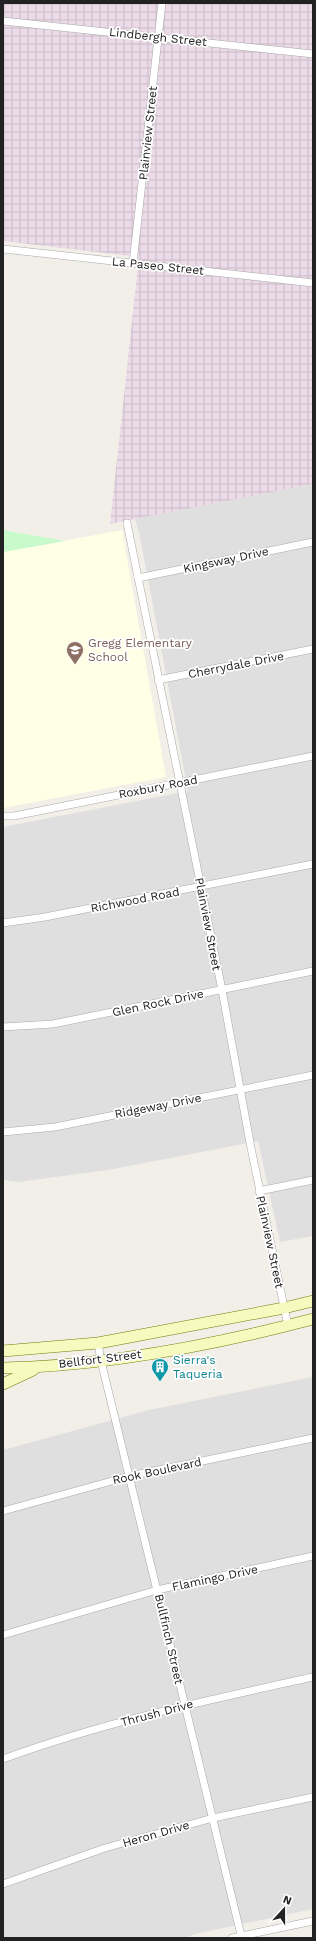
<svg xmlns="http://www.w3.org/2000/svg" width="316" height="1941" viewBox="0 0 316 1941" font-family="'Work Sans',sans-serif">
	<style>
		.residential { fill: #e0dfdf }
		.industrial { fill: url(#industrial-grid) }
		.education { fill: #ffffe5 }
		.park { fill: #c8facc }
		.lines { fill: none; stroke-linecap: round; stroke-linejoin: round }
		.street-casing { stroke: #a9a9a9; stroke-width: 8 }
		.secondary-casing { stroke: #707d05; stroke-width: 12 }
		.street { stroke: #fff; stroke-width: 7 }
		.secondary { stroke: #f7fabf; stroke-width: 11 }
		.labels { text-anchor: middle; stroke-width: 3.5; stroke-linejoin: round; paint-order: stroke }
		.street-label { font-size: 12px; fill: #222; stroke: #fff }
		.education-label { font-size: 12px; fill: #785e54; stroke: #fff; text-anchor: start }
		.culture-label { font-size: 12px; fill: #0d838f; stroke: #fff; text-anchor: start }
	</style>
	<defs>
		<pattern id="industrial-grid" width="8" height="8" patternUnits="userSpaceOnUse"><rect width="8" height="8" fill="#ebdbe8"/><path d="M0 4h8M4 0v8" fill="none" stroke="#c9bcc7"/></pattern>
	</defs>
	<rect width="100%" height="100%" fill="#f2efe9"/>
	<!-- residential -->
	<g class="residential">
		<path d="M313 484V1236L280 1242 258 1141 108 1170 18 1182 3 1180V827L188 791 139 532 135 519Z"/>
		<path d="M313 1377V1909L195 1934 185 1938H3V1450L149 1410Z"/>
	</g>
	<!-- industrial -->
	<path class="industrial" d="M3 3H313V484L110 524 139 257 3 241Z"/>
	<!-- education -->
	<path class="education" d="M122 530 166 777 3 808V552Z"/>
	<!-- park -->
	<path class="park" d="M3 530 65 541 3 552Z"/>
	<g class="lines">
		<defs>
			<g id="street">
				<path d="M3 21 313 54"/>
				<path d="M3 249 313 283"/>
				<path d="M133 263 162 3"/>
				<path d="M127 523 222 990 251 1148 288 1326"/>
				<path d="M138 578 313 542"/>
				<path d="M158 680 313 649"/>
				<path d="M3 816H14L313 756"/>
				<path d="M3 923 45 917 313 864"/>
				<path d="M3 1027 53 1024 313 971"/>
				<path d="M3 1132 55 1127 313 1075"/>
				<path d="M259 1191 313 1180"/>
				<path d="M98 1343 101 1361 241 1935"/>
				<path d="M3 1511 130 1476 313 1438"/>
				<path d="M3 1635 157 1590 313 1556"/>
				<path d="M3 1759C104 1722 208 1700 313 1677"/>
				<path d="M3 1884 105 1848 213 1818 313 1797"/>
				<path d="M232 1938 313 1921"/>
			</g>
			<g id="secondary">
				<path d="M3 1351 98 1343 284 1308 313 1301"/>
				<path d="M3 1368C105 1366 214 1345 313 1319"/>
				<path d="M3 1384 33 1370"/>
			</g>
		</defs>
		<!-- street casing -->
		<use href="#street" class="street-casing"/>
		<!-- secondary casing -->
		<use href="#secondary" class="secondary-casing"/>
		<!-- street -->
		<use href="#street" class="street"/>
		<!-- secondary -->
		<use href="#secondary" class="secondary"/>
	</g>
	<!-- icons -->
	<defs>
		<symbol id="school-pin" viewBox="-11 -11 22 30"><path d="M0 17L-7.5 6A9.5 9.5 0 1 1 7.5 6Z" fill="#8d6e63" stroke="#fff"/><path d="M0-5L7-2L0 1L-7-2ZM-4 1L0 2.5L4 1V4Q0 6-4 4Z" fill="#fff"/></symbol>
		<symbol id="building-pin" viewBox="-11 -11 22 30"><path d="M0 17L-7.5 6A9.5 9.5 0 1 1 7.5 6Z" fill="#0f9aa8" stroke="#fff"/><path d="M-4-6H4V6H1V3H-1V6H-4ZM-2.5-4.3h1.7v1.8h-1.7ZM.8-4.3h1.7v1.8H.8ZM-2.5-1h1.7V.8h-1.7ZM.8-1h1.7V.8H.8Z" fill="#fff"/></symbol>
	</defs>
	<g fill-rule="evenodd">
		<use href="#school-pin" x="65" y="640" width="20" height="27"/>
		<use href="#building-pin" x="150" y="1357" width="20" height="27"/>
	</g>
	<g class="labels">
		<!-- street labels -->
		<g class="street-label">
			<text transform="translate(158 37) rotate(6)" y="4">Lindbergh Street</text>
			<text transform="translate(148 133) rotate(-84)" y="4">Plainview Street</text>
			<text transform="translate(158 266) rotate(6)" y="4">La Paseo Street</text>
			<text transform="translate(226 560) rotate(-12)" y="4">Kingsway Drive</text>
			<text transform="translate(236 665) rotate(-11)" y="4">Cherrydale Drive</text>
			<text transform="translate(158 787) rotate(-11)" y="4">Roxbury Road</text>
			<text transform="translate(135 900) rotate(-11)" y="4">Richwood Road</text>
			<text transform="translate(208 924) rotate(79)" y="4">Plainview Street</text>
			<text transform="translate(158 1003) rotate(-12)" y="4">Glen Rock Drive</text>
			<text transform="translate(158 1106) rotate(-11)" y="4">Ridgeway Drive</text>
			<text transform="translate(270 1242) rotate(78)" y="4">Plainview Street</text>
			<text transform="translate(100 1359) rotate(-7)" y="4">Bellfort Street</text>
			<text transform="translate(157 1471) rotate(-12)" y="4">Rook Boulevard</text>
			<text transform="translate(215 1578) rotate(-12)" y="4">Flamingo Drive</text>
			<text transform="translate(169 1639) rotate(77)" y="4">Bullfinch Street</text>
			<text transform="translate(157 1713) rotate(-15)" y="4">Thrush Drive</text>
			<text transform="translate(156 1834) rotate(-16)" y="4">Heron Drive</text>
		</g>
		<!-- education labels -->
		<g class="education-label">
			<text x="88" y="647">Gregg Elementary<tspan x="88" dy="14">School</tspan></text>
		</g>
		<!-- culture labels -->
		<g class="culture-label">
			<text x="173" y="1364">Sierra's<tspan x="173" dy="14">Taqueria</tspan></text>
		</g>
	</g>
	<!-- border -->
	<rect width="316" height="1941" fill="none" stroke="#222222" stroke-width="8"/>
	<!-- north arrow -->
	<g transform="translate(284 1909) rotate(21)" stroke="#ffffff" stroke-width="3" paint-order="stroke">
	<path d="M0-3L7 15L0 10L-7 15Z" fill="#222222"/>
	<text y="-6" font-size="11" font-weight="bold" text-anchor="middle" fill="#222222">N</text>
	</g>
</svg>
